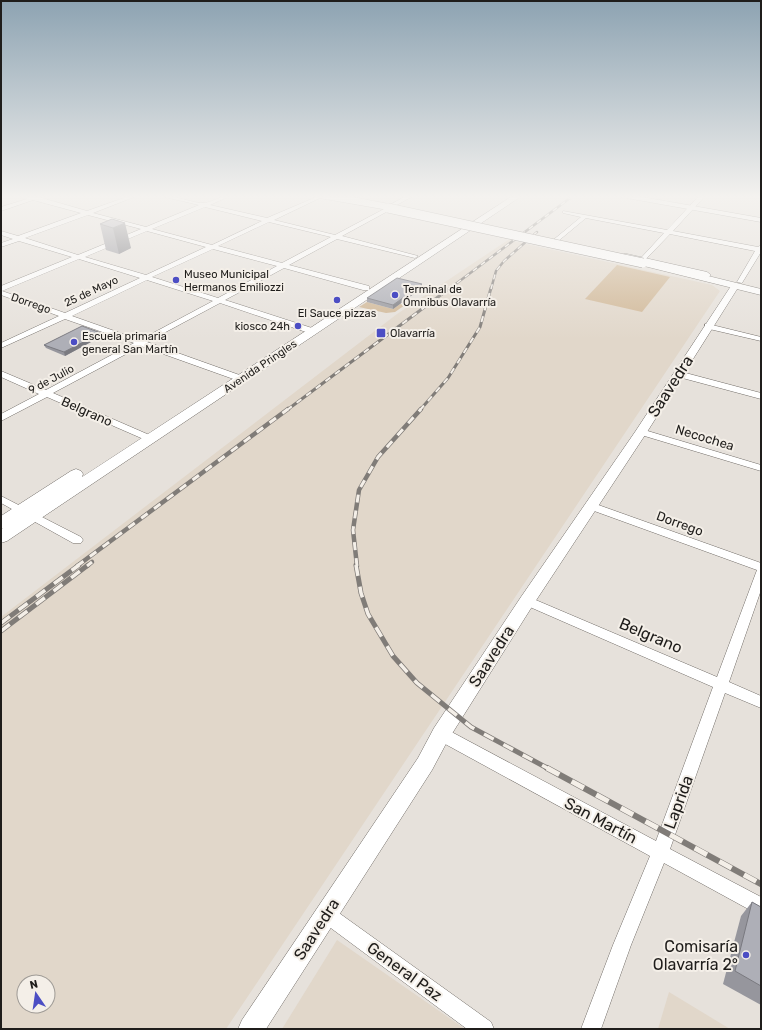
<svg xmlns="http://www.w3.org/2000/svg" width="762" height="1030" viewBox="0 0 762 1030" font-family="Rubik,sans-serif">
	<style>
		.built { fill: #e1d7ca; fill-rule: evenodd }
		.green { fill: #d0b796 }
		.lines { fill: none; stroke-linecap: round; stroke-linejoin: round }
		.minor-casing { stroke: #736e69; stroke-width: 1 }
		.tertiary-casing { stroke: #736e69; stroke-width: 1 }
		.secondary-casing { stroke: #736e69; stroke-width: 1 }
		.minor { fill: #fff; fill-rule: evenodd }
		.tertiary { fill: #fff; fill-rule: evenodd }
		.secondary { fill: #fff; fill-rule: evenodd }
		.rail-far4-casing { stroke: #807c78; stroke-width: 2.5 }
		.rail-far3-casing { stroke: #807c78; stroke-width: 3 }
		.rail-far2-casing { stroke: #807c78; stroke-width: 4.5 }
		.rail-far1-casing { stroke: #807c78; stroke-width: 5 }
		.rail-casing { stroke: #807c78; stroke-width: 6 }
		.rail-far4 { stroke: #f4efe8; stroke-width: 1.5; stroke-dasharray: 5; stroke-linecap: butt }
		.rail-far3 { stroke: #f4efe8; stroke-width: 2; stroke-dasharray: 6; stroke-linecap: butt }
		.rail-far2 { stroke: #f4efe8; stroke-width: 3; stroke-dasharray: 8; stroke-linecap: butt }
		.rail-far1 { stroke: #f4efe8; stroke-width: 3.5; stroke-dasharray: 11; stroke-linecap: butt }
		.rail { stroke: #f4efe8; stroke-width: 5; stroke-dasharray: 14; stroke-linecap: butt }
		.secondary-bridge-casing { stroke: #736e69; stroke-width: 10; stroke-linecap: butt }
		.secondary-bridge { stroke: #fff; stroke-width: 9 }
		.wall { fill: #96969d }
		.shaded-wall { fill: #7a7a80 }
		.building { fill: #aeafb7; stroke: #7a7a80 }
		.poi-dot { fill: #4c4ec4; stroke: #f4efe8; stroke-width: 1.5 }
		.labels { text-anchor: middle; stroke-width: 4; stroke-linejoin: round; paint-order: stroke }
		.far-poi-label { font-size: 11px; fill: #1f1d1b; stroke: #f4efe8; text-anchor: start }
		.far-street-label { font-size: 11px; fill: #1f1d1b; stroke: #f4efe8 }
		.street-label { font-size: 13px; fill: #1f1d1b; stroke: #f4efe8 }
		.near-street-label { font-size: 16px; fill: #1f1d1b; stroke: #f4efe8 }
		.near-poi-label { font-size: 16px; fill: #1f1d1b; stroke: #f4efe8; text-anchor: end }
	</style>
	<rect width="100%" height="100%" fill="#e6e1db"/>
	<!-- built -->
	<g class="built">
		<path d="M508 240 712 285 720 291 226 1029H1V617L397 314ZM24 982H48V1006H24Z"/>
		<path d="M337 940 465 1029H282Z"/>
		<path d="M669 992 730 1029H658Z"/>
	</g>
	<!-- green -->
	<g class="green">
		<path d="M617 265 670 277 642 312 585 299Z"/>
		<path d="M367 302 393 309 400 304 405 305 395 312 386 313 359 307Z"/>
	</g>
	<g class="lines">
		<defs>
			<g id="minor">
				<path d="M17 195 35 196 87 211 132 195H139L93 213 146 227 199 205 161 196 160 195C174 195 195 204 204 203 214 202 221 195 232 195L210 205 267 218 321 195 322 197 274 220 335 235 384 209H388V211L342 236 418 256 415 258 337 239 289 265 369 286V290H363L284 268 225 300 315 329V333H309L220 303 147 342 245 377 246 379 245 381H239L141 346 53 393 154 437 156 439 154 441H148L47 397 1 421V414L39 394 1 377V371L46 390 134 343 65 319 1 348V343L59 316 1 295V286L72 257 19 241 1 247V243L13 239 1 235V231L18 236 81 213 33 200 1 211V207L27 199ZM205 207 262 221 212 245 152 229ZM88 215 141 229 78 255 25 238ZM269 222 331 237 282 263 218 246ZM147 231 206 247 146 275 85 257ZM213 249 277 266 218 298 152 277ZM79 259 140 278 65 313 2 291ZM147 280 213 301 140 340 72 316Z"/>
				<path d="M408 195H415L393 207 388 206Z"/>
				<path d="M700 195H706L673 231 758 247 761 245V252L742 283 737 282 755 251 670 234 644 261 642 262 639 260 640 259 664 233 586 218 557 242 552 241 581 217 563 213V211L667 230Z"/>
				<path d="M705 324H708L761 337V341L705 328Z"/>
				<path d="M678 371 761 393V399L675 376 674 374Z"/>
				<path d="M641 429 761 465V471L638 434 636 432 638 430Z"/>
				<path d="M1 496 81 537 83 540 81 543H73L1 503Z"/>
				<path d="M590 502 761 563V590L729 682 761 696V708L725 693 670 849 761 897V916L664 863 631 945 601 1029H581L613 945 650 856 436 739 434 734 436 729 441 727 446 729 656 841 713 687 523 604 521 601 523 598 527 596 531 598 717 677 757 570 586 508 585 506 586 504Z"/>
				<path d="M326 905 332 908 491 1022 494 1029H467L320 920 317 914 320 908Z"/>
			</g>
			<g id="tertiary">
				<path d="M331 195H343L404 207 408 209 404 211 334 197Z"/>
				<path d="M618 195H631L761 218V222L621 197Z"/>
				<path d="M624 254H627L707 272 711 275 707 278 624 258 623 256Z"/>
				<path d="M735 283 739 286 647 432 533 605 448 740 432 770 266 1029H238L242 1020 418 758 434 728 521 597 635 432 731 286Z"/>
			</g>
			<g id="secondary">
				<path d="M310 195H326L388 206 392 208 388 210 314 197Z"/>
				<path d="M514 195H523L7 541 1 543V529L3 528H1V516L71 471 76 469 81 471 83 474 82 477Z"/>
				<path d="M643 260 761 289V295L640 265 638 263Z"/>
			</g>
		</defs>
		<!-- minor casing -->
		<use href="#minor" class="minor-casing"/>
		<!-- tertiary casing -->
		<use href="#tertiary" class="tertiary-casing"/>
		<!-- secondary casing -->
		<use href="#secondary" class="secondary-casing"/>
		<!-- minor -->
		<use href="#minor" class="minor"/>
		<!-- tertiary -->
		<use href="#tertiary" class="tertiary"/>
		<!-- secondary -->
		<use href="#secondary" class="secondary"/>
		<defs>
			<g id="rail-far4">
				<path d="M449 289 574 195"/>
				<path d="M491 289 496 271 504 261 537 232"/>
			</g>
			<g id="rail-far3">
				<path d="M287 410 450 288"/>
				<path d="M420 410 448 378 480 327 491 288"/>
			</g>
			<g id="rail-far2">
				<path d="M77 566 288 409"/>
				<path d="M87 566 92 562"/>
				<path d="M357 566 353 530 359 490 378 457 421 409"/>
			</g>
			<g id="rail-far1">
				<path d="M356 565 361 593 368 614 393 656 417 683 471 727 549 769"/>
				<path d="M1 623 79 565"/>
				<path d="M1 631 88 565"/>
			</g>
			<path id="rail" d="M547 768 761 884"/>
		</defs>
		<!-- rail-far4 casing -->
		<use href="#rail-far4" class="rail-far4-casing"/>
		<!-- rail-far3 casing -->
		<use href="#rail-far3" class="rail-far3-casing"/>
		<!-- rail-far2 casing -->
		<use href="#rail-far2" class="rail-far2-casing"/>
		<!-- rail-far1 casing -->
		<use href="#rail-far1" class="rail-far1-casing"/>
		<!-- rail casing -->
		<use href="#rail" class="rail-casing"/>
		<!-- rail-far4 -->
		<use href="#rail-far4" class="rail-far4"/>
		<!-- rail-far3 -->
		<use href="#rail-far3" class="rail-far3"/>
		<!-- rail-far2 -->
		<use href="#rail-far2" class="rail-far2"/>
		<!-- rail-far1 -->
		<use href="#rail-far1" class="rail-far1"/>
		<!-- rail -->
		<use href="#rail" class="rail"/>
		<defs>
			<path id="secondary-bridge" d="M388 208 643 263"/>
		</defs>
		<!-- secondary-bridge casing -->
		<use href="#secondary-bridge" class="secondary-bridge-casing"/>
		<!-- secondary-bridge -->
		<use href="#secondary-bridge" class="secondary-bridge"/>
	</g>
	<!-- wall -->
	<g class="wall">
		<path d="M112 219 131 248 119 254 106 250 100 224Z"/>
		<path d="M422 288 393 309 367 302V298Z"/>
		<path d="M101 333 102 336 65 356 46 348 44 345Z"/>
		<path d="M752 902 761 907V1005L723 984 741 916Z"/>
	</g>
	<!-- shaded-wall -->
	<g class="shaded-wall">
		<path d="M125 223 131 248 119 254 113 228Z"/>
		<path d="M422 284V288L393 309V305Z"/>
		<path d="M101 333 102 336 65 356 64 352Z"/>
	</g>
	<!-- building -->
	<g class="building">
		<path d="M112 219 125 223 113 228 100 224Z"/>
		<path d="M397 278 422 284 393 305 367 298Z"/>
		<path d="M82 326 101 333 64 352 44 345Z"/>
		<path d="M752 902 761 907V986L735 971Z"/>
	</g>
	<!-- sky -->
	<linearGradient id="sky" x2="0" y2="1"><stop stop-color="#8da3b2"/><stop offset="0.58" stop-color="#f4f2ef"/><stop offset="1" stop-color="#f4f2ef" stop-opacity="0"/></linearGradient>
	<rect width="762" height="339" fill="url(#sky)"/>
	<!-- markers -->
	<g class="poi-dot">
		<circle cx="176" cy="280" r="4"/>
		<circle cx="395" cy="295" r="4"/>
		<circle cx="337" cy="300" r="4"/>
		<circle cx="298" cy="326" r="4"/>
		<rect x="376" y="328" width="10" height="10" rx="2"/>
		<circle cx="74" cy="342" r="4"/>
		<circle cx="746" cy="955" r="4"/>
	</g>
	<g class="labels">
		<!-- far-poi labels -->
		<g class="far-poi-label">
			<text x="184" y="278">Museo Municipal<tspan x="184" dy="13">Hermanos Emiliozzi</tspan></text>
			<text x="403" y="293">Terminal de<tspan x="403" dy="13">Ómnibus Olavarría</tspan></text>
			<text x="337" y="317" text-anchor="middle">El Sauce pizzas</text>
			<text x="290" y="330" text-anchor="end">kiosco 24h</text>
			<text x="390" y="337">Olavarría</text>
			<text x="82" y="340">Escuela primaria<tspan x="82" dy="13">general San Martín</tspan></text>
		</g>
		<!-- far-street labels -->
		<g class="far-street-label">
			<text transform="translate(91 291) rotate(-25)" y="4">25 de Mayo</text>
			<text transform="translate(31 303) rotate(19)" y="4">Dorrego</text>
			<text transform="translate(260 366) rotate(-34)" y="4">Avenida Pringles</text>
			<text transform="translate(51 379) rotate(-28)" y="4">9 de Julio</text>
		</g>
		<!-- street labels -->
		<g class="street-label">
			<text transform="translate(87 411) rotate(24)" y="5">Belgrano</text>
			<text transform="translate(705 437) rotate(17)" y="5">Necochea</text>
			<text transform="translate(680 523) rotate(20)" y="5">Dorrego</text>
		</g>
		<!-- near-street labels -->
		<g class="near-street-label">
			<text transform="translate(670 386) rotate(-57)" y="6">Saavedra</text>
			<text transform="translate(651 635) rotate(23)" y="6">Belgrano</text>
			<text transform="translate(491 656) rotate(-57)" y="6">Saavedra</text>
			<text transform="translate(678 802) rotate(-70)" y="6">Laprida</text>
			<text transform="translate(601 820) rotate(28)" y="6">San Martín</text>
			<text transform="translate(316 929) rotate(-57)" y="6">Saavedra</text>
			<text transform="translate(405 971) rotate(36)" y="6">General Paz</text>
		</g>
		<!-- near-poi labels -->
		<g class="near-poi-label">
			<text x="738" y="952">Comisaría<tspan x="738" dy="18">Olavarría 2°</tspan></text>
		</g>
	</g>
	<!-- border -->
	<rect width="762" height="1030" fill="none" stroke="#1f1d1b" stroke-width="4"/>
	<!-- north arrow -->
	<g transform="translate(36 994) rotate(347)"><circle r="19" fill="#f4efe8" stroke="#9f9b96"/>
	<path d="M0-3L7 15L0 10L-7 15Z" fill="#4c4ec4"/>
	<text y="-6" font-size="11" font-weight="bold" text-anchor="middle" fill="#1f1d1b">N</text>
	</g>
</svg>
